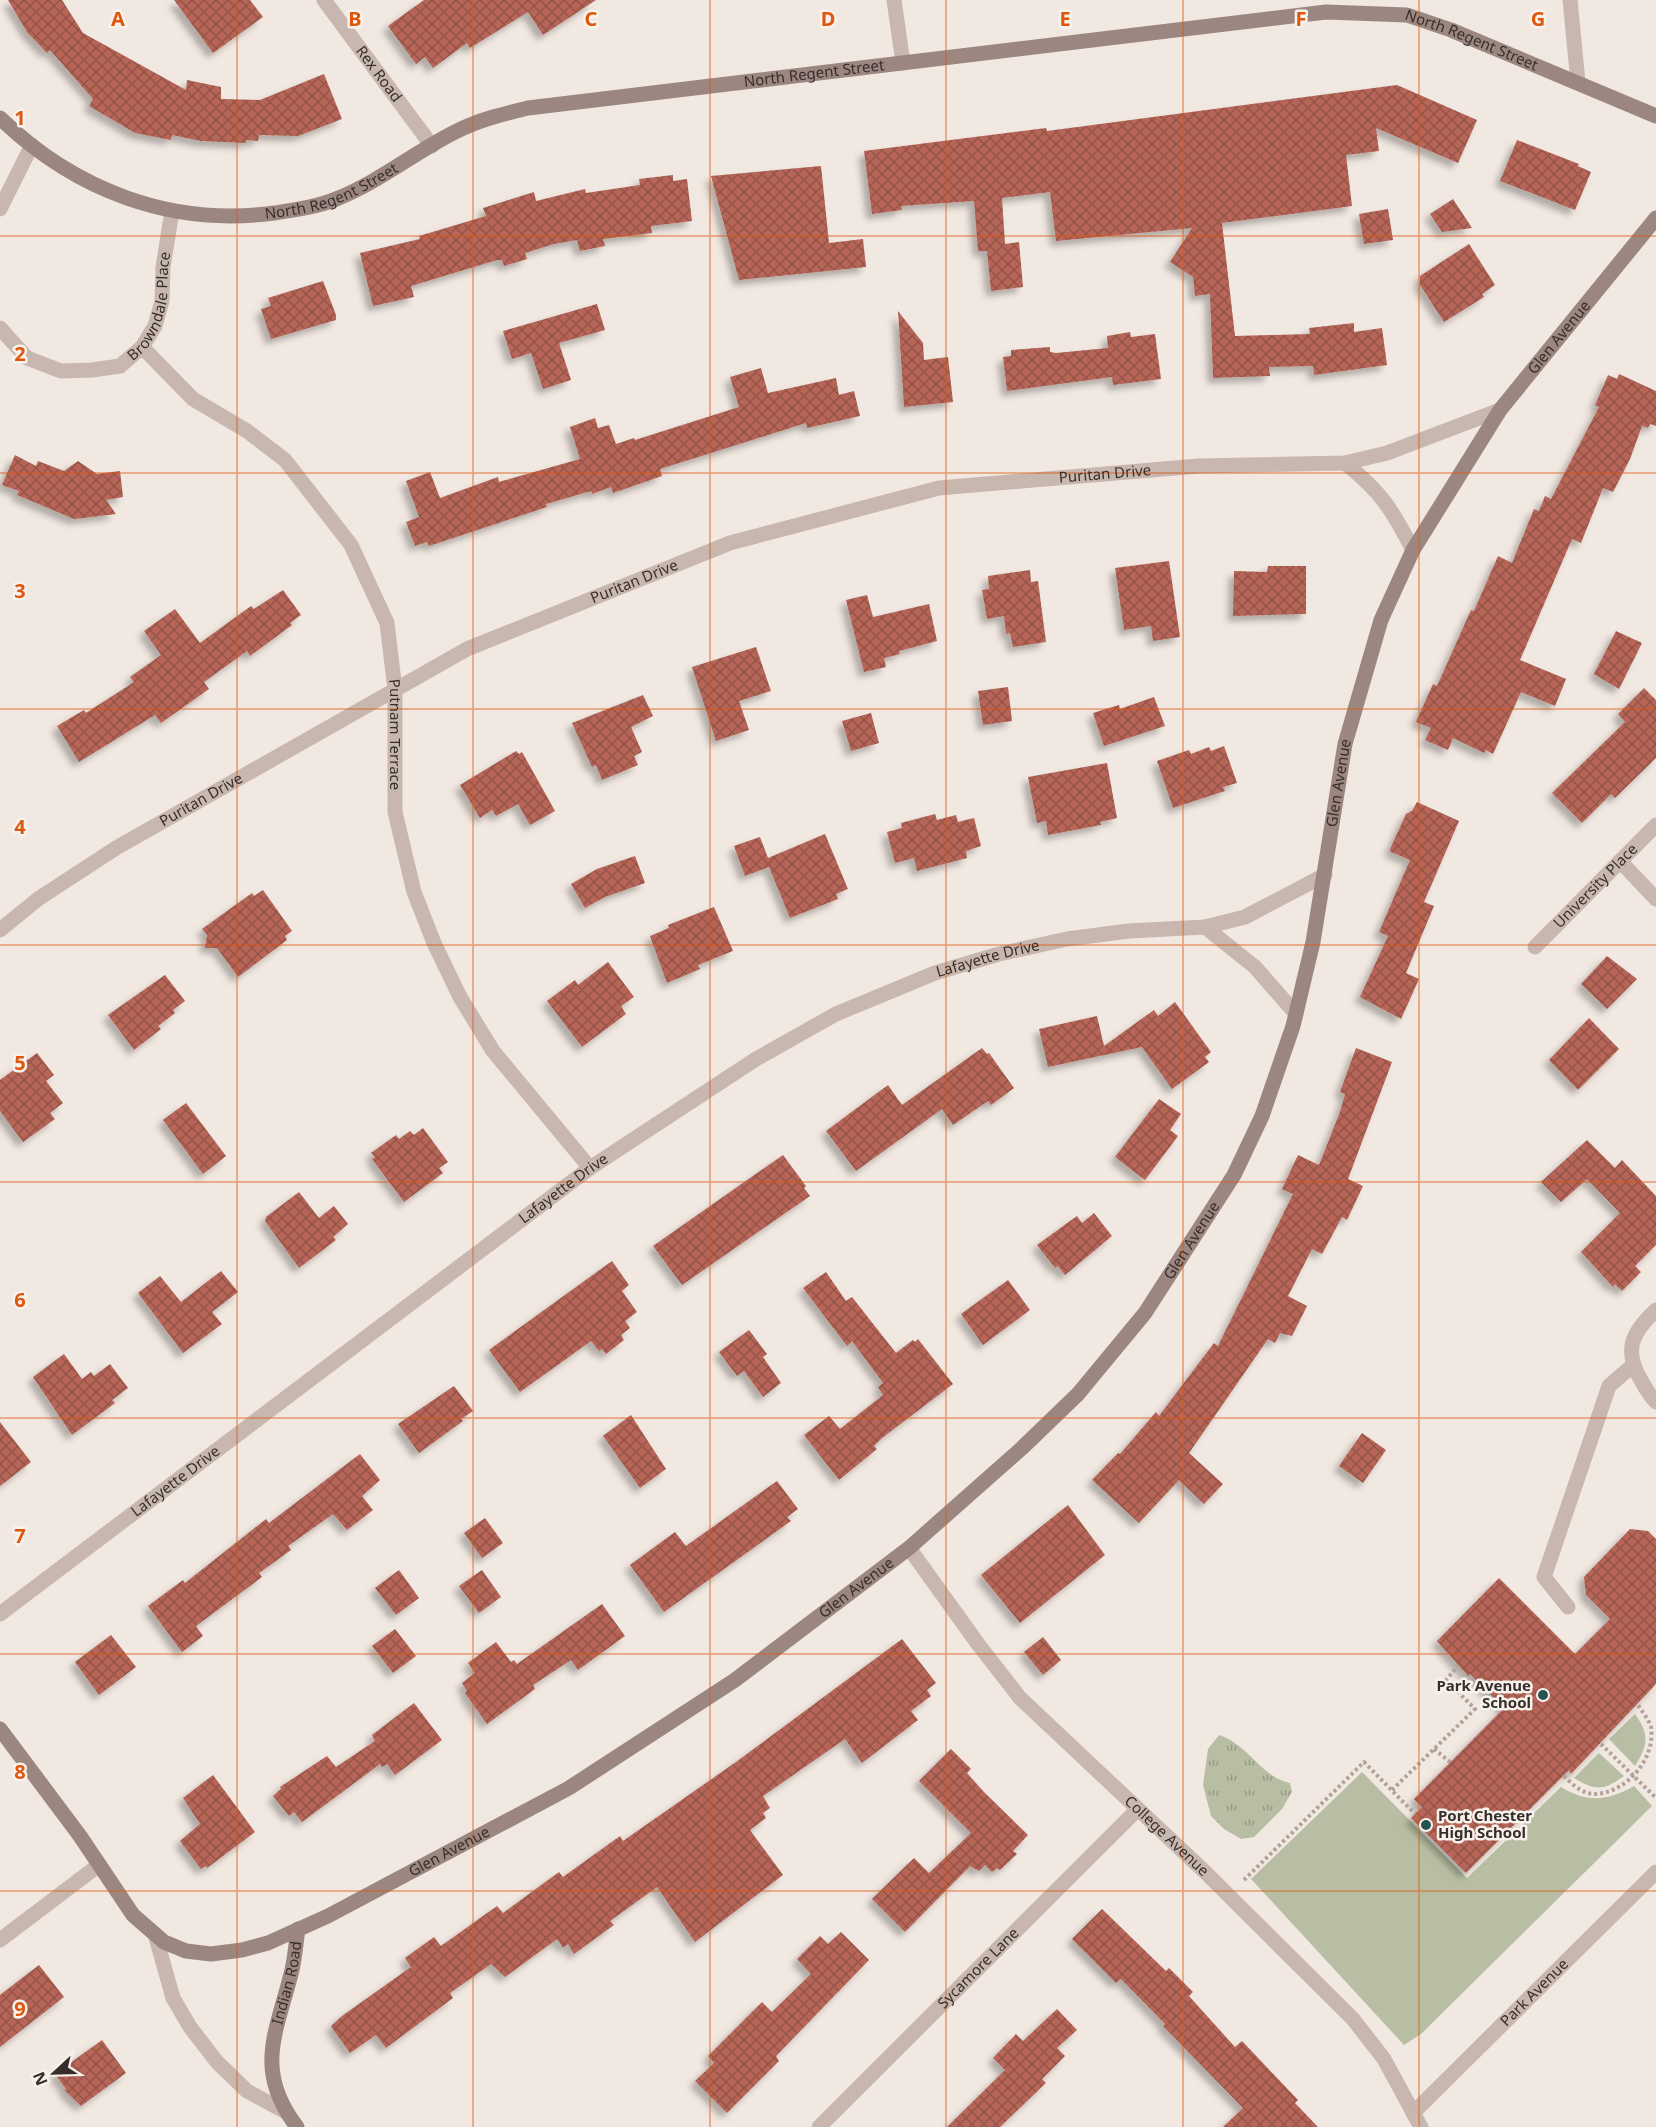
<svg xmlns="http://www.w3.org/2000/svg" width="1656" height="2127" viewBox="0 0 1656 2127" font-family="'Noto Sans',sans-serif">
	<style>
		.grass { fill: #b8bea3 }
		.park { fill: url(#park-tufts) }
		.building { fill: url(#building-cross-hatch); filter: url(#shadow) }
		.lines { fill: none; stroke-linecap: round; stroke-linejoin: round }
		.path { stroke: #b3a198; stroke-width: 4; stroke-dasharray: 3 3; stroke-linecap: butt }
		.lane { stroke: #c8b7ae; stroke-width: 15 }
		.street { stroke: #c8b7ae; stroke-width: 15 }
		.secondary { stroke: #9b8780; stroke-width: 15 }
		.grid { fill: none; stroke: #df570e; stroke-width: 1.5; stroke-opacity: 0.55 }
		.poi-dot { fill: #265452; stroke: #f8f2ed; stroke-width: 2 }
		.labels { text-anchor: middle; stroke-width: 5; stroke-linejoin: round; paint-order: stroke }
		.street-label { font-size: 15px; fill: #372e2c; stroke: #f8f2ed }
		.poi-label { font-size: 15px; font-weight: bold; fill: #372e2c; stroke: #f8f2ed; text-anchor: end }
		.grid-label { font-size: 20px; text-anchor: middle; font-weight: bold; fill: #df570e; stroke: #f8f2ed; stroke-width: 5; stroke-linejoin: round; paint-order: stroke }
	</style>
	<defs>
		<pattern id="park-tufts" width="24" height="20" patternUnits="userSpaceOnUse" patternTransform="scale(1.5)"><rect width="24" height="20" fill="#b8bea3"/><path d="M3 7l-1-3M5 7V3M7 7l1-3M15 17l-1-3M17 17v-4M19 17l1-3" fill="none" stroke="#969b85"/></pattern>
		<pattern id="building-cross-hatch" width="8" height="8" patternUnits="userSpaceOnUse" patternTransform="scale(1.5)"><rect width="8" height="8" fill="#b76558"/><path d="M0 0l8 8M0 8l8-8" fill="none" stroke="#965449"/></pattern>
		<filter id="shadow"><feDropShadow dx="-5.5" dy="5.5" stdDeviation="3" flood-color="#0004"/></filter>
	</defs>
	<rect width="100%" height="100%" fill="#f1e8e1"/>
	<!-- grass -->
	<g class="grass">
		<path d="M1635 1714C1650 1735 1648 1745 1635 1766L1609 1739Z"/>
		<path d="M1599 1753 1624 1776C1603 1791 1596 1791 1574 1778Z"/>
		<path d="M1362 1772 1467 1878 1561 1787C1587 1803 1608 1801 1634 1786L1652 1806 1421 2034 1404 2045 1251 1879Z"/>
	</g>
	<!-- park -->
	<path class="park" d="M1219 1735C1248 1744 1261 1777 1290 1783L1292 1792 1282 1809 1254 1837 1241 1839 1224 1829 1211 1816 1203 1785 1208 1749Z"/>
	<!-- building -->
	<g class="building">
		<path d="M8 0H62L83 33 186 90 187 80 221 87V99L260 100 324 74 342 119 298 136 259 135 258 141 246 140V143L201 141 172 135 171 140 135 133 89 106 93 99 50 50 47 53 27 32Z"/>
		<path d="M174 0H250L263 17 213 53Z"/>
		<path d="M424 0H596L543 35 528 12 470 48 467 43 433 68 425 57 416 64 388 26Z"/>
		<path d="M1397 85 1477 120 1458 163 1376 128 1379 151 1346 155 1352 206 1222 223 1235 336 1310 334 1309 328 1354 323V332L1382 328 1387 365 1314 375 1313 366 1269 367 1270 376 1213 378 1210 294 1195 296 1193 277 1170 262 1192 228 1056 241 1050 192 1002 198 1005 244 1019 242 1023 287 991 291 987 251H978L974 201 901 206 902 210 872 214 864 151 1046 128 1047 131Z"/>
		<path d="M1517 140 1579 164 1578 166 1591 172 1575 210 1500 181Z"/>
		<path d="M821 166 829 243 863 239 866 267 739 280 711 176Z"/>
		<path d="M673 175V181L687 179 692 221 651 226 652 233 603 239 605 246 580 251 577 240 554 244 525 253 527 259 504 266 502 260H497L411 286 414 297 373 306 360 253 420 239 419 236 486 216 483 208 534 192 536 201 585 189 586 193 640 185 639 179Z"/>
		<path d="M1453 199 1472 228 1442 232 1430 214Z"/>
		<path d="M1388 209 1393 240 1364 244 1359 214Z"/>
		<path d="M1469 244 1495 285 1482 294 1484 297 1444 322 1420 285V276Z"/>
		<path d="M323 281 336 315V320L271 339 261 309 271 306 268 298Z"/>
		<path d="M597 304 605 330 559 343 571 380 543 389 531 353 512 359 503 331Z"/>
		<path d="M898 311 923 343 924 360 948 357 953 402 904 407Z"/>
		<path d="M1130 332 1131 337 1155 334 1161 379 1113 385 1112 377 1007 391 1003 357 1011 356V350L1050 347V352L1056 353 1108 348 1107 336Z"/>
		<path d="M761 368 768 393 836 378 839 395 854 391 860 416 807 428 806 423 660 469 662 476 613 493 611 487 592 494 591 491 546 504 547 507 429 546 427 542 415 546 406 522 419 517 406 481 430 472 440 498 498 477 499 482 580 459 570 427 595 418 598 428 609 425 616 444 634 438 635 440 739 407 730 377Z"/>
		<path d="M1619 374 1656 391V426L1650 424 1648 428 1642 426 1630 459 1613 492 1603 488 1581 543 1572 539 1520 660 1566 679 1555 706 1521 692 1493 754 1486 750 1484 753 1453 738 1448 750 1425 740 1431 728 1416 722 1433 684 1437 686 1471 610 1474 611 1498 556 1512 563 1534 509 1539 511 1545 496 1551 499 1599 407 1595 405 1608 375 1617 379Z"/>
		<path d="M15 455 36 466 38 461 64 471 78 461 97 474 120 471 123 497 106 500 116 514 74 519 17 495 19 491 2 485Z"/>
		<path d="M1169 561 1180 637 1153 641 1151 626 1124 630 1115 568Z"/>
		<path d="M1268 566H1306V614L1233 616 1234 571 1267 572Z"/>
		<path d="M1030 570 1031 582 1038 581 1046 642 1013 647 1010 633 1006 634 1004 616 987 619 982 590 989 589 988 576Z"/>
		<path d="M283 590 301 615 290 623 292 625 250 656 247 651 204 682 209 689 161 723 155 715 79 762 57 726 84 710 86 713 134 682 130 677 161 655 144 631 175 609 200 643 251 606 254 609Z"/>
		<path d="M867 595 873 617 929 604 937 641 899 651 900 654 884 658 886 667 864 672 846 600Z"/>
		<path d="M1616 631 1642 643 1619 689 1594 674Z"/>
		<path d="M756 647 771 691 739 701 749 730 716 741 692 667Z"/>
		<path d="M1008 687 1012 721 983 725 978 691Z"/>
		<path d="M1644 688 1656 700V758L1615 798 1611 794 1582 823 1552 793 1625 722 1618 714Z"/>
		<path d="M643 695 653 716 631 727 642 752 634 756 638 765 602 780 596 765 592 767 572 723Z"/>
		<path d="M1154 697 1165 726 1104 746 1093 713 1119 705 1120 709Z"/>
		<path d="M871 713 879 743 851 751 842 721Z"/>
		<path d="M1224 746 1237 783 1223 787 1225 791 1173 808 1157 761 1189 750 1191 754 1209 747 1211 751Z"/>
		<path d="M516 751 519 754 522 752 555 811 530 825 518 804 496 816 492 810 480 818 460 785Z"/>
		<path d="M1107 763 1117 818 1100 822 1101 825 1048 835 1046 821 1037 823 1028 777Z"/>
		<path d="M1417 802 1459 821 1424 902 1434 906 1406 973 1419 979 1401 1019 1360 997 1388 936 1379 932 1410 860 1391 852 1390 849 1406 814 1412 811Z"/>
		<path d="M935 814 937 820 956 815 958 822 974 818 981 846 966 851 967 858 917 871 914 858 895 863 887 832 902 828 901 823Z"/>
		<path d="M825 834 848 889 836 894 838 899 790 918 769 867 745 876 734 846 760 837 768 858Z"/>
		<path d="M635 856 645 883 605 897 585 908 571 884 597 869Z"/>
		<path d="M263 890 292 931 285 936 287 940 238 977 217 948H205L207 935 202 929 252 893 254 896Z"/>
		<path d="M714 907 733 951 698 965 700 969 667 983 650 936 669 928 668 925Z"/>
		<path d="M1607 956 1637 979 1607 1009 1581 984Z"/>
		<path d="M608 962 634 997 621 1006 626 1014 582 1047 547 1001 575 980 578 985Z"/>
		<path d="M165 975 185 1001 173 1010 175 1013 158 1026 161 1029 134 1050 108 1015Z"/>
		<path d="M1175 1002 1211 1052 1205 1057 1209 1062 1172 1089 1142 1047 1048 1067 1039 1029 1097 1016 1104 1046 1154 1010 1158 1016Z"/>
		<path d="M1589 1018 1619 1049 1578 1090 1549 1060Z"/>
		<path d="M982 1048 987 1054 989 1053 1014 1088 991 1105 988 1101 953 1125 942 1109 856 1171 826 1131 888 1085 902 1105Z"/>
		<path d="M1356 1048 1392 1062 1348 1179 1363 1186 1347 1220 1342 1217 1322 1254 1312 1249 1288 1296 1307 1306 1292 1336 1280 1333 1275 1343 1268 1339 1189 1453 1223 1484 1204 1504 1179 1480 1139 1523 1092 1480 1118 1453 1120 1454 1156 1412 1159 1416 1214 1343 1218 1346 1293 1194 1282 1189 1298 1155 1319 1165 1340 1112 1345 1094 1340 1092Z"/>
		<path d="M37 1053 54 1075 46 1081 63 1103 50 1113 55 1119 23 1142 0 1111V1080Z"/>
		<path d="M1159 1099 1181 1114 1170 1130 1178 1136 1145 1180 1115 1157Z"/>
		<path d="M186 1103 226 1156 203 1174 163 1120Z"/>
		<path d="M423 1128 448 1162 439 1168 443 1173 404 1202 372 1159 375 1157 371 1153 396 1135 399 1139 410 1131 414 1135Z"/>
		<path d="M1587 1140 1615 1168 1622 1160 1656 1196V1245L1635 1266 1641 1272 1622 1291 1615 1284 1613 1287 1581 1252 1620 1213 1587 1179 1561 1202 1541 1182Z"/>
		<path d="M783 1155 806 1186 804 1188 810 1196 682 1285 653 1246Z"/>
		<path d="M299 1192 319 1218 334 1206 348 1224 333 1237 336 1240 299 1268 265 1221 266 1217Z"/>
		<path d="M1094 1213 1112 1236 1065 1275 1058 1266 1055 1268 1037 1245 1077 1216 1082 1223Z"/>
		<path d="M612 1261 629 1285 622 1291 637 1312 625 1321 630 1328 621 1335 624 1340 606 1354 602 1349 599 1351 591 1341 520 1392 489 1350Z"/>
		<path d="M221 1271 238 1292 212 1312 222 1324 183 1353 138 1293 160 1276 181 1302Z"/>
		<path d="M826 1272 846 1301 852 1297 896 1353 913 1340 915 1342 918 1339 953 1384 882 1438 874 1446 877 1449 839 1480 804 1435 829 1416 840 1429 883 1395 878 1387 883 1383 852 1341 847 1346 803 1288Z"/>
		<path d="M1008 1280 1030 1310 983 1345 961 1314Z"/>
		<path d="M749 1330 767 1354 763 1357 781 1383 763 1397 744 1371 737 1376 719 1352Z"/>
		<path d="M64 1354 82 1379 91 1372 94 1376 110 1364 128 1388 112 1400 115 1403 72 1435 33 1377Z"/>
		<path d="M454 1386 473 1411 461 1419 463 1421 419 1453 398 1424Z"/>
		<path d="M631 1415 666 1469 640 1488 603 1436Z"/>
		<path d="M0 1422 31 1462 0 1486Z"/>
		<path d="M1362 1433 1386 1450 1363 1483 1339 1466Z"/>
		<path d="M360 1454 380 1480 362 1496 373 1510 347 1530 333 1514 288 1546 291 1550 259 1573 262 1577 196 1626 203 1636 182 1652 148 1606 183 1580 185 1583 266 1519 269 1523Z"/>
		<path d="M777 1481 798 1509 787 1517 791 1521 664 1612 630 1565 675 1532 686 1546Z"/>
		<path d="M1068 1505 1105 1555 1020 1623 981 1575Z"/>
		<path d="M485 1518 503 1543 482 1558 464 1533Z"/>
		<path d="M1630 1529 1648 1531 1656 1539V1684L1571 1774 1569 1770 1466 1873 1411 1818 1422 1807 1414 1799 1504 1708 1470 1674 1468 1676 1437 1641 1499 1578 1575 1654 1610 1619 1586 1595 1584 1577Z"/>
		<path d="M399 1570 419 1598 396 1615 375 1588Z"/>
		<path d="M482 1570 501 1597 479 1613 459 1586Z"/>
		<path d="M602 1604 625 1636 578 1670 571 1660 533 1685 535 1689 487 1724 465 1693 467 1691 462 1683 475 1673 468 1663 496 1642 511 1662 514 1660 517 1664Z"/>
		<path d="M395 1629 416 1656 393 1673 372 1646Z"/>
		<path d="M111 1635 136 1667 99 1695 75 1662Z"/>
		<path d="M1043 1637 1061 1660 1043 1675 1024 1652Z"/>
		<path d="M902 1639 936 1683 927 1690 931 1696 911 1711 918 1720 862 1763 845 1739 763 1796 770 1808 763 1813 766 1818 750 1830 783 1875 695 1942 657 1887 610 1921 614 1925 574 1954 568 1944 563 1948 557 1939 505 1977 491 1964 450 1993 453 1998 386 2048 376 2035 350 2053 332 2028 331 2026 342 2016 411 1967 405 1958 434 1937 441 1946 497 1906 503 1913 559 1872 563 1877 620 1836 623 1841 736 1762Z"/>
		<path d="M414 1703 442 1740 395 1775 387 1764 382 1767 380 1764 302 1822 294 1812 289 1816 273 1796 281 1789 280 1787 327 1756 336 1767 375 1741 372 1735Z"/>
		<path d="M951 1749 971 1769 967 1773 984 1792 1028 1835 1013 1851 1017 1854 1000 1870 997 1868 992 1872 985 1865 979 1871 970 1866 905 1932 872 1899 914 1858 929 1873 971 1833 919 1781Z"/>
		<path d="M213 1775 255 1832 207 1868 206 1866 201 1869 180 1841 200 1824 183 1798Z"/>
		<path d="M1102 1909 1166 1971 1169 1968 1193 1992 1189 1996 1235 2047 1242 2041 1298 2100 1295 2103 1318 2127H1223L1243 2108 1163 2026 1165 2024 1121 1979 1116 1983 1072 1939Z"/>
		<path d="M841 1932 869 1960 776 2056 779 2061 727 2113 695 2081 714 2063 708 2056 762 2002 772 2012 811 1974 797 1959 820 1936 828 1944Z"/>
		<path d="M39 1965 64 1997 0 2047V1995Z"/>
		<path d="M1057 2009 1077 2030 1057 2048 1065 2056 1042 2079 1046 2083 1000 2127H947L1005 2070 993 2058 1016 2034 1023 2041Z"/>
		<path d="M102 2040 126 2073 81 2106 64 2090 66 2089 55 2074Z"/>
	</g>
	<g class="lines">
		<!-- path -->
		<g class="path">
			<path d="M1601 1744 1656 1798"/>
			<path d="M1434 1749 1450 1762"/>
			<path d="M1564 1776C1572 1784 1582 1794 1595 1794 1626 1793 1656 1759 1651 1727 1649 1719 1641 1711 1637 1703"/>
			<path d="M1392 1790 1475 1709 1446 1680 1458 1666"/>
			<path d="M1244 1880 1364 1762 1415 1814"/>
		</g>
		<!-- lane -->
		<g class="lane">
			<path d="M1620 861 1656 899"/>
			<path d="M1568 1607 1544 1577 1609 1386 1632 1366"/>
		</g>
		<!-- street -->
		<g class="street">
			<path id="s1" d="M324 0 432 146"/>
			<path d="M894 0 903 63"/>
			<path d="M1570 0 1578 82"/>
			<path d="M0 209 32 145"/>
			<path id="s2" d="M0 328 27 358 61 371 92 370 120 366 142 347 155 326 162 301 163 267 172 211"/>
			<path id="s3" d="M142 347 193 399 247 431 285 460 351 545 387 623 395 690V812L414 892 434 943 460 997 493 1051 590 1168"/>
			<path d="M1345 463C1382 493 1391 508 1413 550"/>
			<path d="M1205 927 1255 967 1296 1014"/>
			<path id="s4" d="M0 930 38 899 116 848 467 649 730 543 939 488 1199 466 1345 463 1387 453 1500 410"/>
			<path id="s5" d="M1535 947 1656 825"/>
			<path d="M1656 1310C1631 1333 1623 1351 1642 1382 1646 1389 1650 1396 1656 1402"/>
			<path id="s6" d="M909 1548 978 1644 1020 1698 1205 1872 1353 2019 1384 2059 1421 2127"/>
			<path id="s7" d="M0 1614 590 1168 756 1059 836 1014 935 973 999 954 1067 939 1129 931 1205 927 1245 917 1325 875"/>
			<path d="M155 1934 173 1998 190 2027 217 2062 247 2091 286 2112"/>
			<path d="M0 1940 99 1865"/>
			<path id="s8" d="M1413 2113 1656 1872"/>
			<path id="s9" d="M819 2127 1137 1810"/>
		</g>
		<!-- secondary -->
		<g class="secondary">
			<path id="s10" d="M0 118C74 190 171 227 274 213 294 210 317 207 336 199 379 182 415 152 455 132 478 120 503 114 528 108L1326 12 1407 15 1451 30 1656 116"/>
			<path id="s11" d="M0 1729 80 1836 133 1915 164 1942 186 1951 211 1954 242 1950 268 1943 328 1916 569 1788 735 1680 909 1548 1022 1448 1078 1394 1145 1313 1234 1175 1262 1116 1293 1026 1313 942 1345 744 1381 620 1413 550 1500 410 1656 218"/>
			<path id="s12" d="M297 2127C253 2069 277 2032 292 1970 295 1957 296 1943 298 1929"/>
		</g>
	</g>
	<!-- grid -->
	<path class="grid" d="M237 0V2127M473 0V2127M710 0V2127M946 0V2127M1183 0V2127M1419 0V2127M0 236H1656M0 473H1656M0 709H1656M0 945H1656M0 1182H1656M0 1418H1656M0 1654H1656M0 1891H1656"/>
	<!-- markers -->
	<g class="poi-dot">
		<circle cx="1543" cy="1695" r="6"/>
		<circle cx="1426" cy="1825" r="6"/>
	</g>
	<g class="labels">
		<!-- street labels -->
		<g class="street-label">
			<text dy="5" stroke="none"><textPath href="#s10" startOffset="1532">North Regent Street</textPath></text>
			<text dy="5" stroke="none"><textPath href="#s10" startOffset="866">North Regent Street</textPath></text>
			<text dy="5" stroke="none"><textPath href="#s1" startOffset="92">Rex Road</textPath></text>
			<text dy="5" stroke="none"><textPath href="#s10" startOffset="362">North Regent Street</textPath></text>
			<text dy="5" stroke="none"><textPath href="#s2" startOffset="207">Browndale Place</textPath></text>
			<text dy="5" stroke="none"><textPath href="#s11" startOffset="2542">Glen Avenue</textPath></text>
			<text dy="5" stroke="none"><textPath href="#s4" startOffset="1212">Puritan Drive</textPath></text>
			<text dy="5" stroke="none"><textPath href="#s4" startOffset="726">Puritan Drive</textPath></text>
			<text dy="5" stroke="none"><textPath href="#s3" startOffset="489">Putnam Terrace</textPath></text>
			<text dy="5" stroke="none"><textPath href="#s11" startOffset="2038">Glen Avenue</textPath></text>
			<text dy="5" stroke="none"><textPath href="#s4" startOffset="240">Puritan Drive</textPath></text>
			<text dy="5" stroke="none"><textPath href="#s5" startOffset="86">University Place</textPath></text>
			<text dy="5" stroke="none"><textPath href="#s7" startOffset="1192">Lafayette Drive</textPath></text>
			<text dy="5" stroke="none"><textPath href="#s7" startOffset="706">Lafayette Drive</textPath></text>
			<text dy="5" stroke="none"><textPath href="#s11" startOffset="1552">Glen Avenue</textPath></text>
			<text dy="5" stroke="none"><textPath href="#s7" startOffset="220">Lafayette Drive</textPath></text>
			<text dy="5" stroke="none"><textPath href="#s11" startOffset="1066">Glen Avenue</textPath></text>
			<text dy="5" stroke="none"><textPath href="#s6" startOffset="388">College Avenue</textPath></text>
			<text dy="5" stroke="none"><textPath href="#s11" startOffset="580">Glen Avenue</textPath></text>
			<text dy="5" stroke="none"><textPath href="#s9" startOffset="225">Sycamore Lane</textPath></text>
			<text dy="5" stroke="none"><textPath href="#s12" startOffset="152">Indian Road</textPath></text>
			<text dy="5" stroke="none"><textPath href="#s8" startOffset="171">Park Avenue</textPath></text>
		</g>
		<!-- poi labels -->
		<g class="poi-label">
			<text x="1531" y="1691">Park Avenue<tspan x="1531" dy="17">School</tspan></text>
			<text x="1438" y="1821" text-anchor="start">Port Chester<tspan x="1438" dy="17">High School</tspan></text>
		</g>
	</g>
	<g class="grid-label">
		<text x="118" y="26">A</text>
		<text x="355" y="26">B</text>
		<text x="591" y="26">C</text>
		<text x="828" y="26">D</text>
		<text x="1065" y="26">E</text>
		<text x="1301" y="26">F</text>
		<text x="1538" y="26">G</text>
		<text x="20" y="125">1</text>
		<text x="20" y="361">2</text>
		<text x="20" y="598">3</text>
		<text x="20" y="834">4</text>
		<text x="20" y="1070">5</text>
		<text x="20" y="1307">6</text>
		<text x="20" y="1543">7</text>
		<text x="20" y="1779">8</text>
		<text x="20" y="2016">9</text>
	</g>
	<!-- north arrow -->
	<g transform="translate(54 2073) rotate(248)" stroke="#f8f2ed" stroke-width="4.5" paint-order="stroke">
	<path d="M0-4.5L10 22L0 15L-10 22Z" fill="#372e2c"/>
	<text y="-9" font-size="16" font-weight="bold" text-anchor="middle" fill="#372e2c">N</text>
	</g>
</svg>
